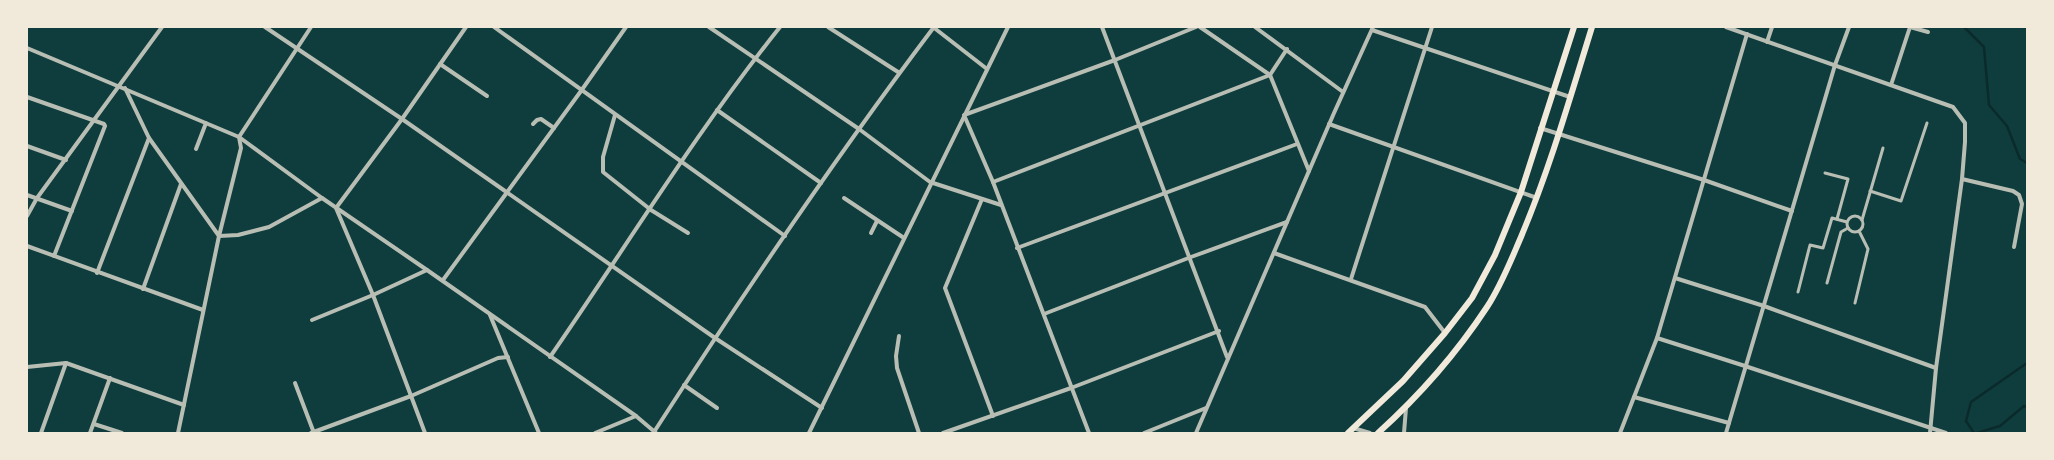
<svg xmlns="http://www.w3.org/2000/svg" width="2054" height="460" viewBox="0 0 2054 460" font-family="'Sofia Sans Condensed',sans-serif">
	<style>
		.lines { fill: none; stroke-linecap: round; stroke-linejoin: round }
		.stream { stroke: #0a2a2b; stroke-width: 2.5 }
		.pedestrian { stroke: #b8beb3; stroke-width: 3 }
		.minor { stroke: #b8beb3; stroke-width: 4 }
		.primary { stroke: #f1e9da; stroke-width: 6 }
	</style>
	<rect width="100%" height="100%" fill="#0f3d3e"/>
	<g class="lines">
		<!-- stream -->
		<g class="stream">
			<path d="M1964 27 1984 47 1989 105 2007 126 2020 159 2027 163"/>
			<path d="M1974 433 1966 421 1971 402 2027 363"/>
			<path d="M1977 433 2000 426 2024 406 2027 407"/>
		</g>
		<!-- pedestrian -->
		<g class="pedestrian">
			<path d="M1825 173 1848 179 1837 219"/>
			<path d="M1870 191 1901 201 1927 123"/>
			<circle cx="1855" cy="224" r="8"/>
			<path d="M1862 220 1883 148"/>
			<path d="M1827 283 1841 232 1848 228"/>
			<path d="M1798 292 1810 245 1823 248 1832 218 1847 222"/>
			<path d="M1855 303 1868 249 1859 231"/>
		</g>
		<!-- minor -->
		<g class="minor">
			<path d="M265 27 402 119 715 338 822 408"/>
			<path d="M494 27 785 236"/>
			<path d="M709 27 859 129 930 182 1001 205"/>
			<path d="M828 27 898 72"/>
			<path d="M933 27 987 69"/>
			<path d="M1102 27 1227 357"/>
			<path d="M1200 27 1270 75 1309 171"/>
			<path d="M1255 27 1343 92"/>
			<path d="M1726 27 1953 107 1965 123V142L1962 179 1936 368 1930 433"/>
			<path d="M1372 30 1570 97"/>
			<path d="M1767 42 1772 27"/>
			<path d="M27 48 239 137 322 198 427 270 636 416 656 433"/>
			<path d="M440 64 487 96"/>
			<path d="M1891 85 1910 27 1928 32"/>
			<path d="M125 88 149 138 219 236 238 235 269 227 322 198"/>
			<path d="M27 97 104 124 105 126 54 256"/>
			<path d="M717 110 821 183"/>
			<path d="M615 115 603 157V172L651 210 688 233"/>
			<path d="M533 124 537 120 541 119 554 128"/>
			<path d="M1329 124 1537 198"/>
			<path d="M1540 128 1704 180 1792 211"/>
			<path d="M27 146 66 160"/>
			<path d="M196 149 206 123"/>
			<path d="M1962 179 2013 191 2019 195 2022 204 2014 247"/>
			<path d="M993 182 1270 75 1287 49"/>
			<path d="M27 195 72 211"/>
			<path d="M844 198 904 238"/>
			<path d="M982 199 945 288 993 416"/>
			<path d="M27 216 37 198 162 27"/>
			<path d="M871 233 877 221"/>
			<path d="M27 246 203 310"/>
			<path d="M1017 248 1297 144"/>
			<path d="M1274 253 1425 307 1445 333"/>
			<path d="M97 273 149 138"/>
			<path d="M1675 278 1764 306 1936 368"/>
			<path d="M1351 279 1432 27"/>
			<path d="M443 280 581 91 626 27"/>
			<path d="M143 289 181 184"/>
			<path d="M1044 314 1191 257 1287 222"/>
			<path d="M490 315 539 433"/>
			<path d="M312 320 373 295 427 270"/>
			<path d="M899 336 896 356 897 368 919 433"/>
			<path d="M1657 338 1745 366 1946 433"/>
			<path d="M550 357C626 247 696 132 780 27"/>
			<path d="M27 367 66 363 184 405"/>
			<path d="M295 383 314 433"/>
			<path d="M684 385 717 408"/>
			<path d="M1634 397 1729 423"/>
			<path d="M94 424 122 433"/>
			<path d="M1353 428 1370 433"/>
			<path d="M654 432C743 294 835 158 934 27"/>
			<path d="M41 433 66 363"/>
			<path d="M90 433 110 378"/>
			<path d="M178 433 219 236 241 148 239 137 311 27"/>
			<path d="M311 433 411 396 498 358 508 357"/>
			<path d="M425 433 373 295 336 208 402 119 466 27"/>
			<path d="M595 433 636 416"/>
			<path d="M809 433 1008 27"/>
			<path d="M943 433 1071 388 1219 331"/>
			<path d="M1089 433 993 182 964 115 1115 60 1196 27"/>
			<path d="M1144 433 1206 408"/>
			<path d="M1196 433 1334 113 1373 27"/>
			<path d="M1404 433 1406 408"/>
			<path d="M1620 433 1657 338 1747 34"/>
			<path d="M1726 433 1835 65 1849 27"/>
		</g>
		<!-- primary -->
		<g class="primary">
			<path d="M1348 433 1403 381 1445 333 1472 298 1495 255 1521 192 1574 27"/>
			<path d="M1378 433C1419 396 1456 354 1487 307 1501 286 1511 260 1521 237 1550 168 1570 98 1592 27"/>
		</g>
	</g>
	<!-- border -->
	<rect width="2054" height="460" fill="none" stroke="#f1e9da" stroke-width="56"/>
</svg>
